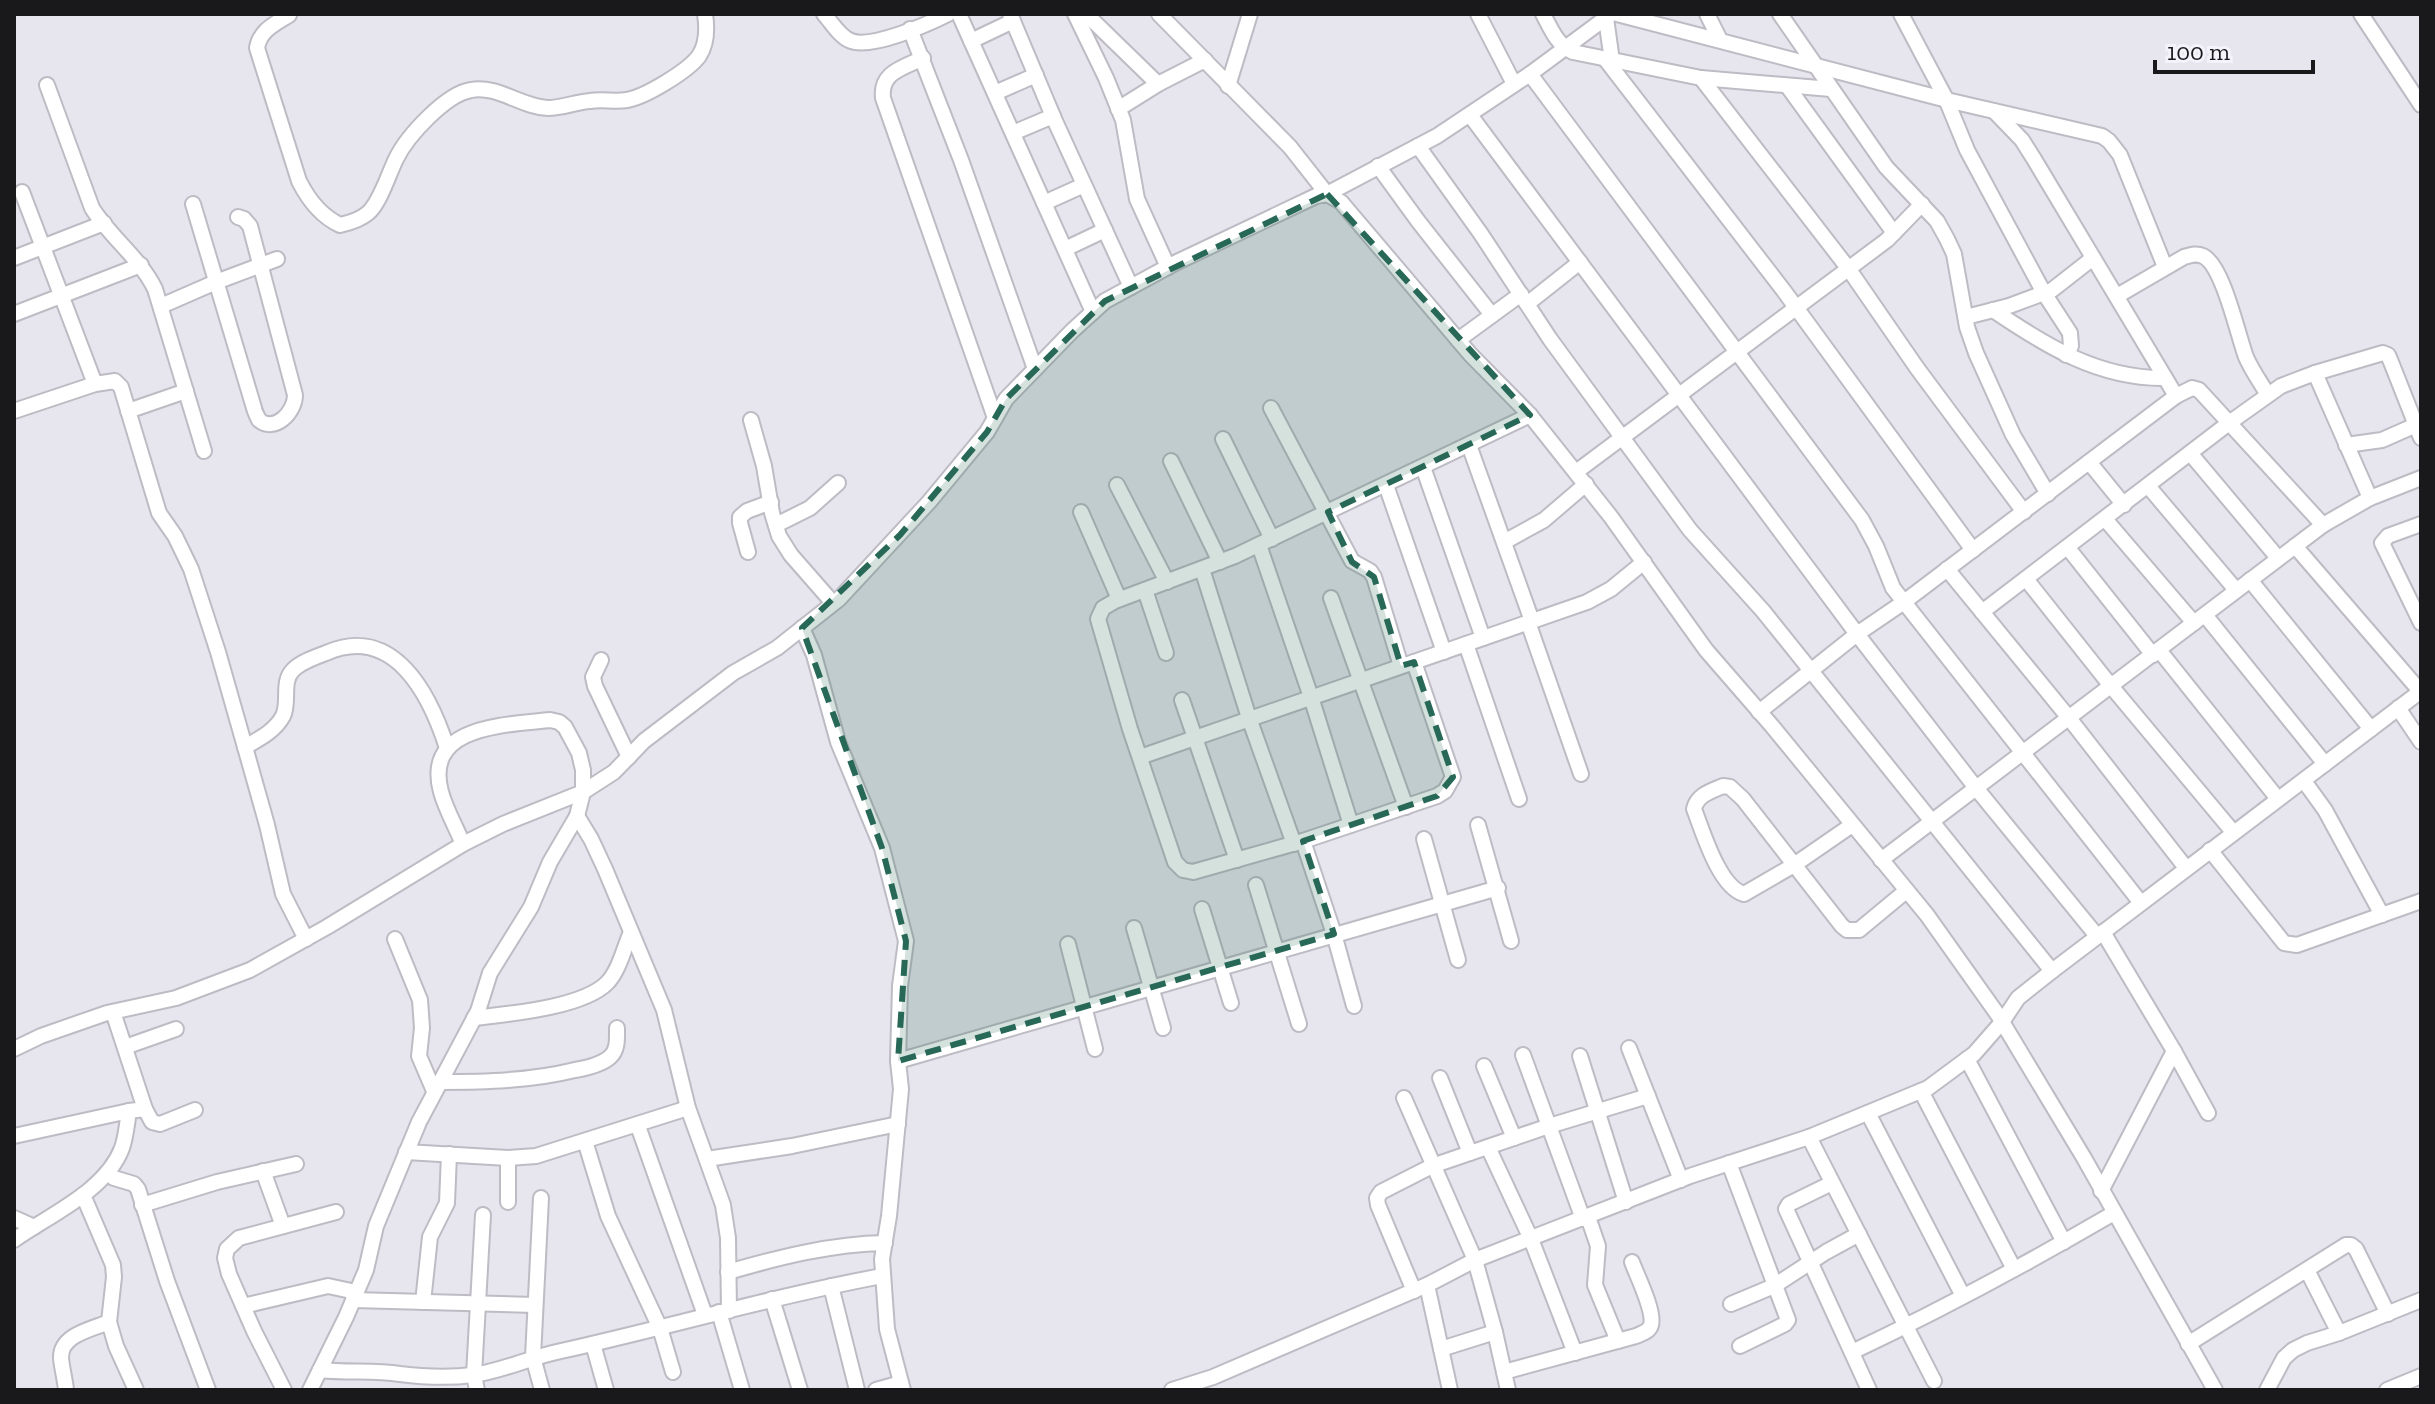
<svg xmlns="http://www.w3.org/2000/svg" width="2435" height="1404" viewBox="0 0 2435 1404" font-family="'Zilla Slab',serif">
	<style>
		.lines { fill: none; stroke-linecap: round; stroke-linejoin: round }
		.minor-casing { stroke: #bebbc4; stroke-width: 18 }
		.minor { stroke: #fff; stroke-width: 14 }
		.marked { fill: #276857; fill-opacity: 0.2; stroke: #276857; stroke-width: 6; stroke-dasharray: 16 10; stroke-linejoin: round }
	</style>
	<rect width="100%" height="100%" fill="#e7e5ed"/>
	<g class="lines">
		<defs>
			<g id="minor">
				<path d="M824 14C832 23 840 37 851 41 872 49 928 24 948 14"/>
				<path d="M959 14 1093 312"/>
				<path d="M1010 14 1055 121 1131 287"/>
				<path d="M1075 14 1106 78 1123 120 1137 199 1168 267"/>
				<path d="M1086 14 1158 84"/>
				<path d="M1159 14 1290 147 1327 194 1437 136 1530 74 1611 14"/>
				<path d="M1478 14 1514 84"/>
				<path d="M1543 14C1551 29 1557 45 1573 52L1701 78 1831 89"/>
				<path d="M1617 14 1951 101 2102 136 2109 141 2120 155 2165 267"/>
				<path d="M1707 14 1720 40"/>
				<path d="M1780 14 1886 167 1937 221 1947 239 1954 254 1967 327 1976 353 2013 435 2048 494"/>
				<path d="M1901 14 1946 99 1967 150 2044 293 2070 333 2071 346 2066 355"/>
				<path d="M2361 14 2421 105"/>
				<path d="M289 15C275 24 260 30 257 48L299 181C308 199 321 216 340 225 349 223 361 219 368 213 380 203 389 173 396 159 407 136 446 94 471 90 498 85 521 107 548 108 562 108 576 102 590 101 602 99 615 102 627 100 645 97 688 71 699 56 707 44 707 27 705 14"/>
				<path d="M1606 18 1612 61"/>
				<path d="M910 29 961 160 1035 369"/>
				<path d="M971 41 1013 21"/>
				<path d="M923 58C903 68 880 72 883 98L995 418"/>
				<path d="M1606 60 1784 291 1973 550"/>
				<path d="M1530 74 1862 520 1876 546 1893 588 2141 903"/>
				<path d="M1701 78 1848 268 1917 368 2024 512"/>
				<path d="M47 85 92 208C110 237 140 258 155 289L204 451"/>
				<path d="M1228 86 1250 14"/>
				<path d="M1788 87 1894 233"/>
				<path d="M995 93 1036 75"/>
				<path d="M1118 109 1158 84 1205 60"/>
				<path d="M1994 111 2022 140 2034 159 2176 396"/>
				<path d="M1470 115 1857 634 1976 788 2097 936"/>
				<path d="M1013 133 1053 116"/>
				<path d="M1418 146 1481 234 1550 339 1690 530 1763 611 2052 971"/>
				<path d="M1378 166 1418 221 1492 315"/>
				<path d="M22 192 95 384"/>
				<path d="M1044 203 1084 185"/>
				<path d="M193 204 254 408C254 410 258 418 259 420 274 433 295 413 295 395L250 226 244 219 238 217"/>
				<path d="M1065 249 1105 230"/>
				<path d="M14 258 104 223"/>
				<path d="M2117 296 2184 257C2191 255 2196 253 2203 256 2223 265 2238 336 2246 357 2252 371 2261 383 2268 395"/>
				<path d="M1527 304 1580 262"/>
				<path d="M161 306 216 282 277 259"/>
				<path d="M1993 310C2046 346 2099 379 2165 378"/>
				<path d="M14 314 141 265"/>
				<path d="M1966 317 2009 306 2052 290 2093 258"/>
				<path d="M1458 340 1521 294"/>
				<path d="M2315 373 2370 498"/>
				<path d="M1271 408 1352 561 1370 571 1374 577 1401 666"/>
				<path d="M14 411 95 384 115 381 121 387 159 513 175 536 191 569 218 652 245 747 267 825 283 894 306 939"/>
				<path d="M128 411 186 391"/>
				<path d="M751 420 764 466 772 513 779 536 791 555 833 603"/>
				<path d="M1223 439 1272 539"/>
				<path d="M1469 445 1532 621"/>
				<path d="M2346 445 2382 440 2416 425"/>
				<path d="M2190 453 2278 558"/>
				<path d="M1171 461 1220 562"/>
				<path d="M2089 462 2124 505"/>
				<path d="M1423 467 1483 638"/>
				<path d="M1576 472 1887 240 1922 204"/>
				<path d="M1117 485 1167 582"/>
				<path d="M1386 485 1444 652"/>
				<path d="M2148 486 2236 590"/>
				<path d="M1081 512 1119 599"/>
				<path d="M2105 519 2194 623"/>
				<path d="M2421 524 2388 536 2382 543 2421 623"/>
				<path d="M776 525 810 508 838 483"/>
				<path d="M1504 542 1544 520 1586 484"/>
				<path d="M1259 545 1311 697 1351 825"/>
				<path d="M2295 546 2420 691"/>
				<path d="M2068 548 2153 655"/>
				<path d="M748 552 740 523V517L747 511 771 502"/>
				<path d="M1202 569 1249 718 1294 844"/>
				<path d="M1947 569 2069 718 2186 868"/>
				<path d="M2026 579 2111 686 2233 832"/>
				<path d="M2250 580 2371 729"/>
				<path d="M1145 590 1166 653"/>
				<path d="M1331 598 1406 807"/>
				<path d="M1982 612 2229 423 2281 386 2315 373 2383 353 2388 355 2391 362 2421 438"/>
				<path d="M2205 615 2325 764"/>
				<path d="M1528 622 1581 774"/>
				<path d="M802 628 814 655 838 742 882 848 906 941 900 986 898 1061 901 1089 889 1216 882 1259 887 1329 903 1390"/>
				<path d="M1466 644 1519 799"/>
				<path d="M2159 650 2278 799"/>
				<path d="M601 660 593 677 595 686 629 757"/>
				<path d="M1414 662 1453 777 1445 791 1437 796 1303 841 1193 872 1183 870 1175 862 1130 729 1098 619 1103 608 1115 601 1235 556 1530 415"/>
				<path d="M1182 700 1237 860"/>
				<path d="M2398 708 2421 742"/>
				<path d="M1759 712 1857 634 1904 602 2176 396 2192 388 2199 390 2323 525"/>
				<path d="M245 747C259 739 275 731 283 716 290 702 281 682 293 670 301 662 315 657 326 653 394 623 430 695 447 748"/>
				<path d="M1140 757 1587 602 1611 589 1644 562"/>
				<path d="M2304 781 2325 810 2382 915"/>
				<path d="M577 816 591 839 605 869 664 1010 688 1108 723 1205 728 1238 729 1311"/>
				<path d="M1478 825 1511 941"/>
				<path d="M1852 825 1794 865 1744 894C1719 887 1703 832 1694 809 1697 795 1711 791 1723 786L1730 787 1743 799 1842 926 1847 930H1859L1906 891"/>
				<path d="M1424 839 1458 960"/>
				<path d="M1303 841 1334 934 1354 1006"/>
				<path d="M2210 850 2284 943 2297 945 2421 901"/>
				<path d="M1881 860 2323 525 2370 498 2421 478"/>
				<path d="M1256 885 1299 1024"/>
				<path d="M1202 909 1231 1003"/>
				<path d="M1134 928 1163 1028"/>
				<path d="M2103 932 2174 1051 2208 1113"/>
				<path d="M395 939 420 1000 422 1028 419 1056 434 1091"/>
				<path d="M1068 944 1095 1049"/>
				<path d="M474 1018C507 1014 582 1008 607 983 619 971 624 948 631 932"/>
				<path d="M125 1047 176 1029"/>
				<path d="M1629 1048 1681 1180"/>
				<path d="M14 1049 41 1036 107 1013 176 998 250 970 327 927 463 844 503 824 583 792 614 772 644 741 733 673 777 648 839 599 929 502 987 432 1006 399 1072 331 1105 301 1175 263 1316 196 1327 194 1341 202 1470 354 1530 415 1611 517 1706 650 1772 726 1927 915 1998 1015 2084 1158 2215 1390"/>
				<path d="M1523 1055 1583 1219"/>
				<path d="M1580 1056 1626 1202"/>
				<path d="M1967 1059 2064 1242"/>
				<path d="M898 1061 1498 888"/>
				<path d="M1484 1066 1514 1138"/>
				<path d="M1440 1078 1470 1153"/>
				<path d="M439 1082C486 1082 530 1081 575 1070 587 1068 601 1065 610 1057 618 1050 617 1039 617 1028"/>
				<path d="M1921 1091 2014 1269"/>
				<path d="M1404 1098 1475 1260 1495 1332 1508 1390"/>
				<path d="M145 1109 152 1122 160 1124 195 1110"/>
				<path d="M1868 1113 1963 1296"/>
				<path d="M638 1126 705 1315"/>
				<path d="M14 1136 129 1111"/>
				<path d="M1809 1137 1934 1381"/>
				<path d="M585 1141 608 1216 660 1328 673 1372"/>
				<path d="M1488 1147 1531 1239 1575 1353"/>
				<path d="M406 1152 508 1158 536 1156 688 1108"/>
				<path d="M508 1158V1202"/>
				<path d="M707 1159 792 1146 898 1124"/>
				<path d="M1729 1163 1788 1320 1785 1324 1740 1346"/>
				<path d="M263 1171 283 1226"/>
				<path d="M108 1173 114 1178 134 1184 138 1189 167 1281 208 1390"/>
				<path d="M1832 1183 1789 1204 1786 1209 1869 1390"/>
				<path d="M2101 1191 2174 1051"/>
				<path d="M83 1195 113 1265 114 1277 109 1322"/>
				<path d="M541 1198 533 1357 542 1390"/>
				<path d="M142 1205 217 1182 296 1164"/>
				<path d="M1588 1217 1598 1246 1595 1285 1618 1341"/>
				<path d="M14 1218 34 1227"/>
				<path d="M14 1240C49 1215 106 1191 122 1148 126 1137 127 1123 129 1111L145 1109 113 1012"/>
				<path d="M2307 1270 2339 1333"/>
				<path d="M728 1272C780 1257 831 1244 885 1243"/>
				<path d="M1427 1285 1450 1390"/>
				<path d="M831 1286 857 1390"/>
				<path d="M1414 1291 1378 1205 1377 1198 1381 1192 1432 1166 1549 1126 1648 1096"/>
				<path d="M772 1299 800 1390"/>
				<path d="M353 1300 535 1305"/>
				<path d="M423 1302 430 1237 447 1203 449 1154"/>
				<path d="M1731 1304 1774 1286 1826 1252 1859 1234"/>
				<path d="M243 1306 328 1286 356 1292"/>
				<path d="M719 1312 742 1390"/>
				<path d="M593 1344 606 1390"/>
				<path d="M2188 1344 2346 1245H2351L2356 1249 2388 1314"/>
				<path d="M1441 1349 1495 1332"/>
				<path d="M1852 1352C1941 1310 2028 1263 2114 1213"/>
				<path d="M320 1370C347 1373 374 1370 400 1374 424 1377 449 1378 473 1375 503 1371 531 1357 561 1351 669 1327 774 1296 882 1276"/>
				<path d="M1504 1372 1636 1336C1642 1333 1649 1332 1651 1325 1655 1311 1637 1276 1632 1262"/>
				<path d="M66 1390C65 1379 62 1369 61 1358 60 1335 92 1329 109 1322L116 1346 136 1390"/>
				<path d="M284 1390 254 1331 229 1274 225 1258 227 1249 239 1238 336 1212"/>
				<path d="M310 1390 346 1317 366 1270 376 1226 419 1122 478 1011 490 973 531 907 550 862 577 816 583 792V770L579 753 565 727 559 722 550 720C506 725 423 725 441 792 446 810 456 827 463 844"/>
				<path d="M477 1390 474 1375 483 1215"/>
				<path d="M876 1390 901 1383"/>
				<path d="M1172 1390 1213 1377 1427 1285 1475 1260 1690 1176 1809 1137 1928 1088 1974 1054 2002 1022 2018 998 2052 971 2421 691"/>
				<path d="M2267 1390 2284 1358 2293 1350 2307 1343 2339 1333 2421 1300"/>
				<path d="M2387 1390 2421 1376"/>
			</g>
		</defs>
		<!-- minor casing -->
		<use href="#minor" class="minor-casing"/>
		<!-- minor -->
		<use href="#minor" class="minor"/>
	</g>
	<!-- marked area -->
	<path class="marked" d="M1327 194 1530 415 1328 512 1352 562 1374 577 1401 666 1414 662 1453 777 1437 796 1303 841 1334 934 898 1061 906 941 882 848 802 628 900 535 987 432 1006 399 1105 301Z"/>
	<!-- border -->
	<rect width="2435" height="1404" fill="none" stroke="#19181b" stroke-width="32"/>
	<!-- scale -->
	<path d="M2155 60v12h158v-12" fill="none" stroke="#19181b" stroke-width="4"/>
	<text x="2167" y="60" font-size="24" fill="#19181b" stroke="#f4f2fb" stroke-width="6" paint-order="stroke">100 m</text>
</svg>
